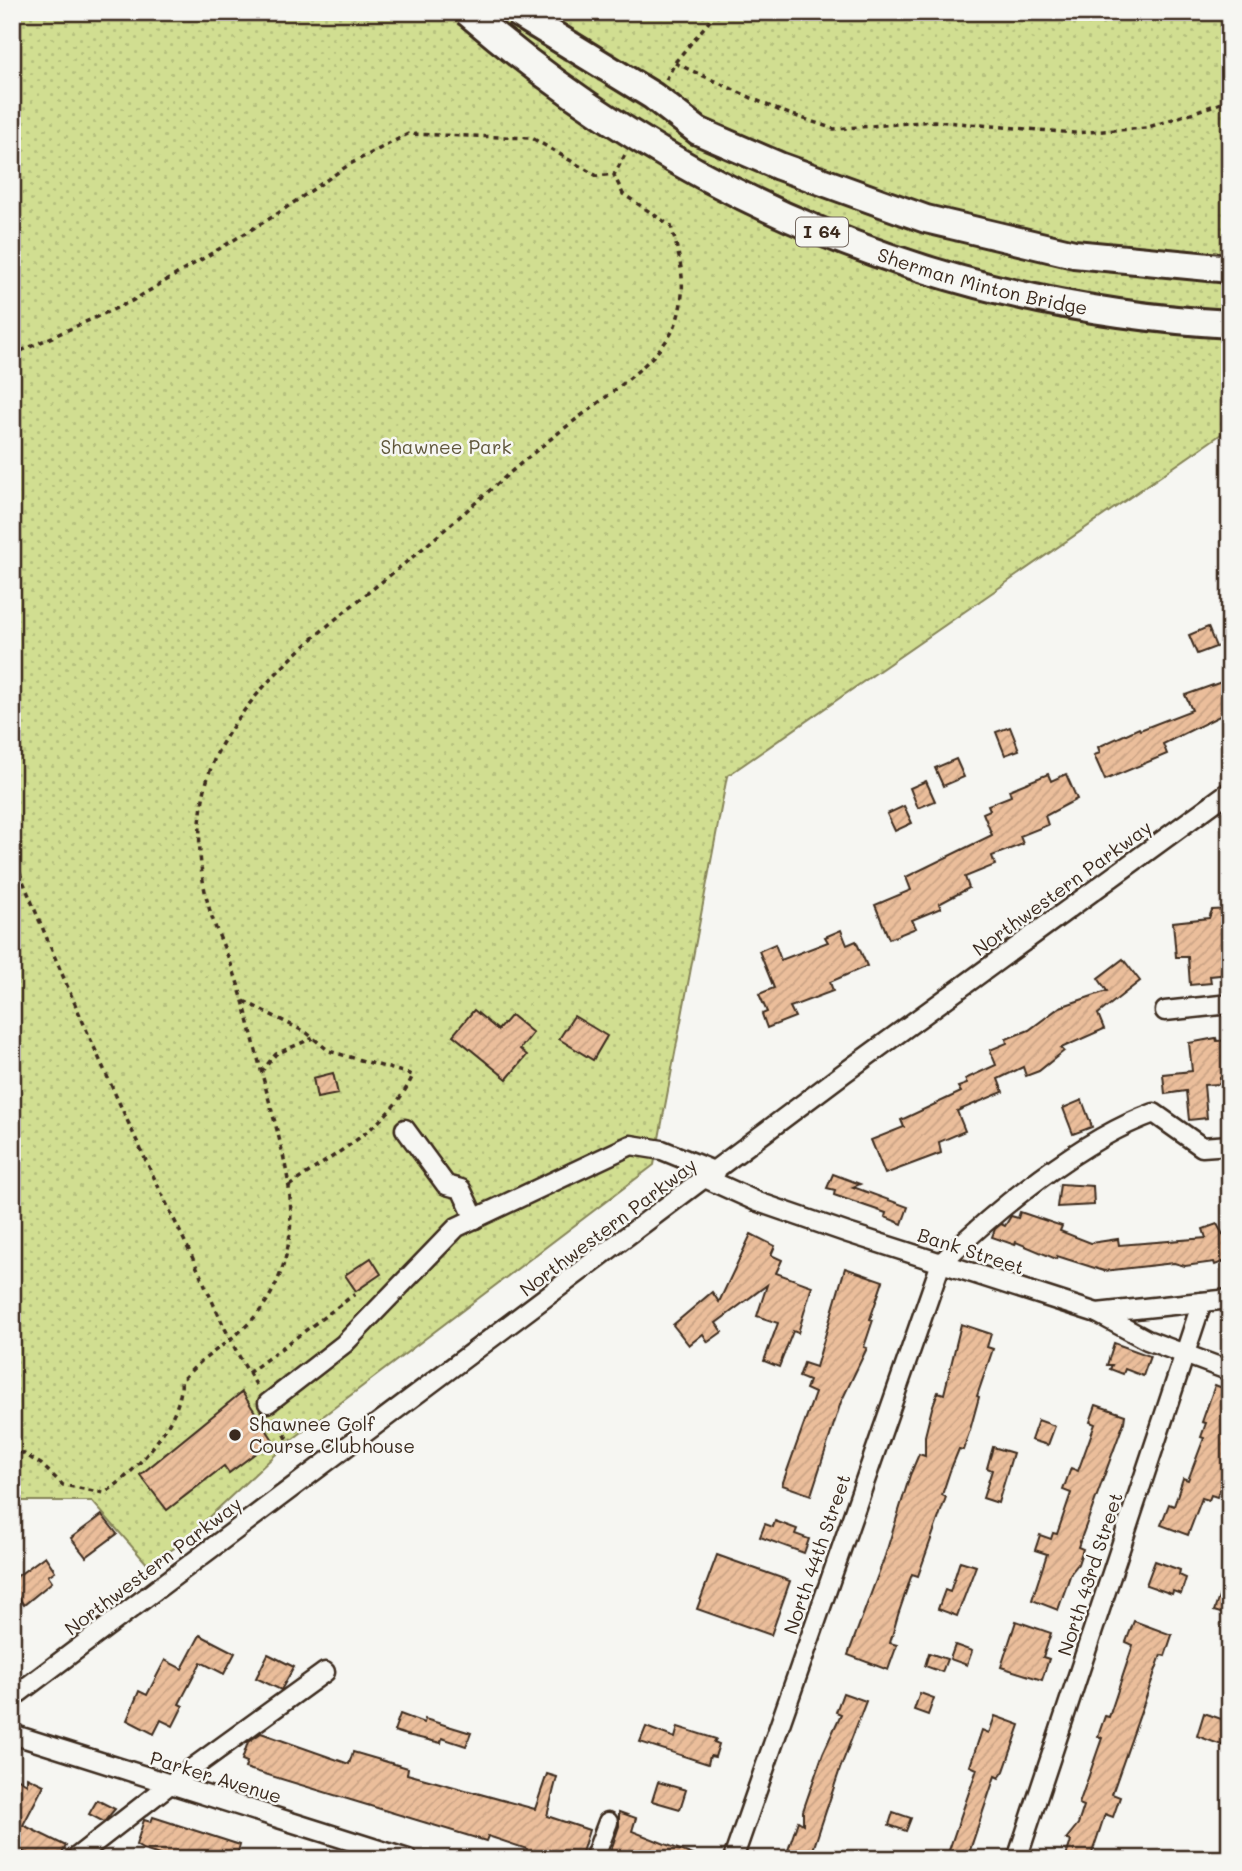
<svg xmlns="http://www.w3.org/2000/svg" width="1242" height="1871" viewBox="0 0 1242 1871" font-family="Mali,sans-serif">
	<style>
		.park { fill: url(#park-dots); stroke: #868458; stroke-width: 2 }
		.building { fill: url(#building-hatch); stroke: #3b2a1e; stroke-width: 2 }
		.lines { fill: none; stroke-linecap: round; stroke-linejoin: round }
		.minor-casing { stroke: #3b2a1e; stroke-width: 23 }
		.path { stroke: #3b2a1e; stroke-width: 3.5; stroke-dasharray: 5 5; stroke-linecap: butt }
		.minor { stroke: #f6f6f2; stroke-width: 18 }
		.highway-bridge-casing { stroke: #3b2a1e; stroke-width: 32; stroke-linecap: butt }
		.highway-bridge { stroke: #f6f6f2; stroke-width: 26 }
		.poi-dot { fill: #3b2a1e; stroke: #f6f6f2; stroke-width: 2.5 }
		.labels { text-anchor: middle; stroke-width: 5; stroke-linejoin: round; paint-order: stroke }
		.shield { fill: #f6f6f2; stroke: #73675e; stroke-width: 2 }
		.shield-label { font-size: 18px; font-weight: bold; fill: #3b2a1e }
		.street-label { font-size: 19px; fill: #3b2a1e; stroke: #f6f6f2 }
		.park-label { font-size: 19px; fill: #60573b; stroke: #f6f6f2 }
		.poi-label { font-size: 19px; fill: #3b2a1e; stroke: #f6f6f2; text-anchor: start }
	</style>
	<defs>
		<pattern id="park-dots" width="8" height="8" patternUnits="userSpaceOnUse" patternTransform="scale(1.75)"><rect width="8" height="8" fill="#d1de91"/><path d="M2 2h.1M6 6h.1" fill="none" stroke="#b4bf7d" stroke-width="1.8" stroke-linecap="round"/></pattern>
		<pattern id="building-hatch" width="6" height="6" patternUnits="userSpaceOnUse" patternTransform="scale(1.75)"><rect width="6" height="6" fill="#ebbe9b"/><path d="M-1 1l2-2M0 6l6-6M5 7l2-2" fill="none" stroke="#caa385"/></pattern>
	</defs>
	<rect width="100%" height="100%" fill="#f6f6f2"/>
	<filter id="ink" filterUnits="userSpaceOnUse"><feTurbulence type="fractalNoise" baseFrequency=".0143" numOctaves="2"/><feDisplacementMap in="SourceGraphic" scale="14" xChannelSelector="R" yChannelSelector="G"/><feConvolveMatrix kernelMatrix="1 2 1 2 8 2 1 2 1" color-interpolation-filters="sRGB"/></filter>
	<g filter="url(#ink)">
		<!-- park -->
		<path class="park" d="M12 12H1230V428L727 776 654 1165 289 1442 179 1545 148 1565 92 1501H12Z"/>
		<!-- building -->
		<g class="building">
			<path d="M1208 627 1216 647 1197 654 1189 635Z"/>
			<path d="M1230 679V711L1163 744 1167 754 1105 780 1094 755 1100 753 1098 747 1139 728 1140 730 1192 710 1185 695Z"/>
			<path d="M1010 727 1019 750 1005 755 996 732Z"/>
			<path d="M956 759 964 777 943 786 935 768Z"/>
			<path d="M1048 774 1051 781 1066 774 1077 799 1045 816 1048 825 1020 836 1023 844 992 856 995 865 965 877 969 888 939 904 941 908 912 920 916 928 889 939 875 905 911 890 906 877 992 835 983 813 990 810 988 805 1011 796 1009 790Z"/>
			<path d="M926 781 935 801 918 808 910 788Z"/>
			<path d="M904 806 912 823 895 831 887 814Z"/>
			<path d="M1230 909V974L1210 976 1211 983 1190 985 1188 957H1176L1173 922 1209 918 1212 910Z"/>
			<path d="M841 930 847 945 856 941 867 966 830 982 833 991 790 1007 795 1017 767 1028 762 1014 767 1012 759 994 774 988 759 951 775 944 781 960 828 942 825 937Z"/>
			<path d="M1123 959 1140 981 1098 1014 1104 1029 1061 1048 1064 1051 1039 1071 1026 1076 1023 1067 998 1079 1003 1092 957 1111 965 1131 939 1142 941 1153 885 1174 871 1140 904 1127 901 1120 961 1092 958 1087 967 1084 965 1079 996 1065 990 1050 1007 1043 1006 1039 1029 1030 1060 1007 1107 991 1098 978Z"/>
			<path d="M474 1010 498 1030 511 1015 533 1033 520 1049 527 1055 507 1079 453 1035Z"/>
			<path d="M574 1016 607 1036 593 1060 559 1039Z"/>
			<path d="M1216 1038 1217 1041 1230 1040V1077L1220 1078V1084L1204 1085 1207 1118 1189 1120 1186 1091 1165 1094 1163 1074 1192 1071 1189 1043Z"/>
			<path d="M333 1073 338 1094 317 1098 313 1078Z"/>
			<path d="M1082 1100 1092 1127 1073 1134 1063 1108Z"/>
			<path d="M833 1174 860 1184 853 1187 908 1207 902 1224 885 1217 886 1213 834 1195 835 1190 827 1188Z"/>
			<path d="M1060 1184 1093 1186 1094 1205 1057 1207Z"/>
			<path d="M1020 1212 1062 1226 1060 1231 1091 1243 1118 1239 1119 1245 1206 1238 1203 1229 1217 1224 1230 1247V1259L1215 1265 1214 1262 1185 1266 1174 1263 1104 1271 1057 1256 1056 1259 1016 1242 1015 1245 992 1237 995 1229 1001 1224 1005 1226 1011 1216 1018 1218Z"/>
			<path d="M751 1234 775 1246 771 1255 782 1260 776 1273 812 1286 798 1333 793 1331 779 1367 764 1361 778 1323 757 1316 767 1285 716 1323 722 1332 708 1342 703 1334 689 1345 673 1325 712 1292 719 1302Z"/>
			<path d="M371 1258 381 1274 356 1291 345 1275Z"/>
			<path d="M845 1268 883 1281 870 1319 873 1320 864 1347 867 1348 841 1402 811 1495 782 1485 815 1393 806 1389 809 1381 799 1377 804 1363 816 1367Z"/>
			<path d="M961 1324 991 1334 987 1347 993 1349 977 1396 979 1397 970 1430 963 1450 959 1449 950 1471 942 1495 946 1497 918 1576 912 1574 898 1615 890 1643 897 1645 888 1670 848 1655 885 1556 910 1475 919 1454 925 1456V1436L932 1408 938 1392 944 1394Z"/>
			<path d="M1114 1343 1150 1356 1143 1376 1125 1369 1123 1374 1110 1369 1112 1365H1107Z"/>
			<path d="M1215 1385 1230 1391V1472L1226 1471 1217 1497 1211 1495 1209 1500 1202 1498 1188 1535 1161 1525 1169 1504 1174 1506 1183 1478 1188 1480 1204 1438 1201 1437 1206 1423 1202 1422Z"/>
			<path d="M242 1392 273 1440 229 1473 224 1466 167 1510 140 1475Z"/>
			<path d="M1096 1405 1125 1415 1124 1422 1078 1547 1083 1549 1078 1564 1071 1573 1058 1610 1032 1600 1047 1554 1035 1550 1040 1535 1051 1539 1053 1533 1057 1534 1071 1493 1063 1490 1071 1468 1078 1471 1095 1424 1090 1422Z"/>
			<path d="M1038 1420 1055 1426 1048 1445 1031 1440Z"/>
			<path d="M993 1447 1013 1453 998 1503 983 1498 992 1470 987 1468Z"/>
			<path d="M102 1515 117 1534 86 1557 71 1538Z"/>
			<path d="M775 1521 797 1529 795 1534 809 1539 804 1553 760 1537 765 1524 773 1527Z"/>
			<path d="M717 1555 790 1581 771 1635 697 1609Z"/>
			<path d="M45 1556 55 1571 48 1576 52 1582 24 1605 12 1589V1580Z"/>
			<path d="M960 1561 976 1566 957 1616 938 1609 945 1590 950 1592Z"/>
			<path d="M1155 1561 1180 1570 1179 1575 1186 1578 1181 1594 1173 1591 1172 1594 1146 1585Z"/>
			<path d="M1228 1571H1230V1616L1214 1611Z"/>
			<path d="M1016 1621 1051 1633 1043 1657 1049 1659 1042 1680 1001 1667Z"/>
			<path d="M1134 1621 1172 1635 1165 1656 1161 1655 1112 1794 1120 1797 1113 1817 1105 1814 1090 1859H1065L1071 1841 1066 1839 1078 1824 1084 1806 1079 1804 1102 1738 1098 1736 1105 1716 1109 1717 1133 1645 1126 1642Z"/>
			<path d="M200 1635 235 1653 224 1674 201 1662 179 1704 183 1706 173 1726 161 1720 154 1734 127 1720 139 1691 147 1695 165 1660 182 1669Z"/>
			<path d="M955 1645 972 1651 967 1665 950 1659Z"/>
			<path d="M929 1653 947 1659 942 1672 925 1666Z"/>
			<path d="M268 1654 294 1667 281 1690 256 1678Z"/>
			<path d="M843 1693 866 1701 840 1769 810 1859H785L798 1821 803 1824V1811L823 1753 841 1714 836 1712Z"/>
			<path d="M920 1693 934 1698 928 1715 914 1710Z"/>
			<path d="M1204 1713 1230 1722V1748L1197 1736Z"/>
			<path d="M400 1714 424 1723 425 1719 471 1733 466 1746 442 1738 441 1743 407 1735 394 1731Z"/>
			<path d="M995 1716 1020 1725 1004 1771 999 1778 995 1776 967 1859H946L977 1769 970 1766 982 1730 989 1733Z"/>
			<path d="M646 1727 675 1738 678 1727 716 1739 714 1742 719 1744 715 1757 710 1756 708 1764 640 1742Z"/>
			<path d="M261 1733 349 1764 353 1752 408 1768 407 1774 535 1809 547 1774 557 1777 547 1816 589 1830 580 1859H539L525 1854 527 1849 488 1836 486 1841 245 1768 247 1762 242 1760 248 1742Z"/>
			<path d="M12 1775 27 1784V1777L44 1785 23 1825 66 1846 59 1859H40L12 1847Z"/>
			<path d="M658 1782 686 1790 680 1809 652 1801Z"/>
			<path d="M97 1800 115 1809 104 1822 89 1814Z"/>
			<path d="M619 1812 636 1818 632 1831 703 1859H608L619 1826Z"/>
			<path d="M893 1812 911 1818 906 1831 889 1825Z"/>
			<path d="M153 1817 240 1845 236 1859H172L144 1850 136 1845 144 1820 151 1822Z"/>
		</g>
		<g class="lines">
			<defs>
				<g id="minor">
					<path d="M1165 1011 1230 1004"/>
					<path d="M405 1129 446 1185 461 1189 475 1219"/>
					<path d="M707 1179 758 1202 848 1233 1097 1313 1230 1299"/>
					<path d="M1097 1313 1147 1340 1230 1371"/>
					<path d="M268 1403 344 1344 457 1227 631 1145 662 1150 716 1172"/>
					<path d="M12 1698 844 1073 1230 791"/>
					<path d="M12 1734 408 1859"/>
					<path d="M74 1859 169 1785 325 1672"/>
					<path d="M594 1859 608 1822"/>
					<path d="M733 1859 941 1263C997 1209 1081 1139 1154 1113L1202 1147 1230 1145"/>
					<path d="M1017 1859 1202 1302"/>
				</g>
			</defs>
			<!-- minor casing -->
			<use href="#minor" class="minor-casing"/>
			<!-- path -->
			<g class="path">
				<path d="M675 63 778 110 834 129 934 121 1074 133 1146 128 1230 100"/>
				<path d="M666 80 676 61 717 12"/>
				<path d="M12 355 132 301 274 216 350 164 408 134 532 138 597 176 615 174"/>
				<path d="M12 854C65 985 123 1115 185 1242 209 1291 228 1343 259 1389"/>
				<path d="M244 1001 307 1033 329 1051 413 1075C391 1126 332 1155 289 1186"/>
				<path d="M261 1072 276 1054 313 1038"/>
				<path d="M248 1373 355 1294"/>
				<path d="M275 1417 289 1442"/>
				<path d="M12 1447 41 1464 63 1485 104 1493C134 1476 185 1416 181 1381 212 1346 248 1337 272 1292 309 1222 283 1156 265 1085 255 1049 247 1011 235 975 229 957 220 940 214 923 194 868 193 793 223 742 267 667 344 613 410 559 460 518 506 474 557 434 588 409 663 361 676 323 688 287 681 262 671 226L623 194 614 175 625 155"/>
			</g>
			<!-- minor -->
			<use href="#minor" class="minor"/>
			<defs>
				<g id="highway-bridge">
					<path id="s1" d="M467 12C684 199 943 308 1230 324"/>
					<path d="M516 12 653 96 698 131 779 166 926 219 1074 254 1230 269"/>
				</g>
			</defs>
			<!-- highway-bridge casing -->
			<use href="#highway-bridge" class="highway-bridge-casing"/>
			<!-- highway-bridge -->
			<use href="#highway-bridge" class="highway-bridge"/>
		</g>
	</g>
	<!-- markers -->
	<circle class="poi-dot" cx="235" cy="1435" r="7"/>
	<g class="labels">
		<!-- shield labels -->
		<rect class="shield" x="796" y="217.5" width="52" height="29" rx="5"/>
		<g class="shield-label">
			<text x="822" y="238">I 64</text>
		</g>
		<!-- street labels -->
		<g class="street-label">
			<text dy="7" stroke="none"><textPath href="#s1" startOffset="588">Sherman Minton Bridge</textPath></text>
			<text transform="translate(1062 888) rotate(-36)" y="7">Northwestern Parkway</text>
			<text transform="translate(608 1227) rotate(-37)" y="7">Northwestern Parkway</text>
			<text transform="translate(971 1251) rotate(18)" y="7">Bank Street</text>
			<text transform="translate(817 1554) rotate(-71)" y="7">North 44th Street</text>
			<text transform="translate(153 1566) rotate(-37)" y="7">Northwestern Parkway</text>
			<text transform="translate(1090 1574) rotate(-72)" y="7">North 43rd Street</text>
			<text transform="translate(216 1777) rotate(17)" y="7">Parker Avenue</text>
		</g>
		<!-- park labels -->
		<g class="park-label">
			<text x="446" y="454">Shawnee Park</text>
		</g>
		<!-- poi labels -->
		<g class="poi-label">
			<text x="249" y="1431">Shawnee Golf<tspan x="249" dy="22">Course Clubhouse</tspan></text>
		</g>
	</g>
	<!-- margin -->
	<rect width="1242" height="1871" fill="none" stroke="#f6f6f2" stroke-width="42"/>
	<rect x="21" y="21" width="1200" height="1829" fill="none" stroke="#3b2a1e" stroke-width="2.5" filter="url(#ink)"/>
</svg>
